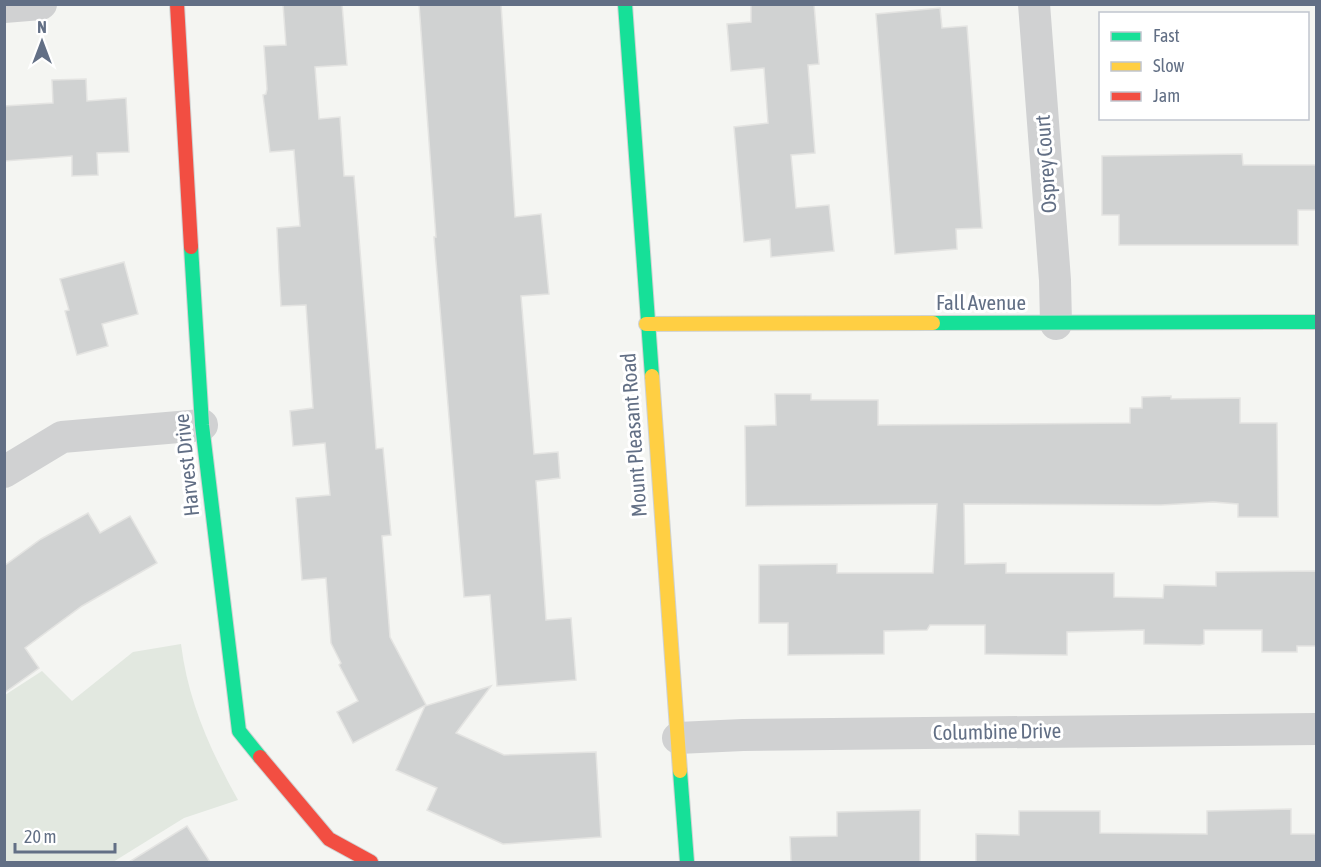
<svg xmlns="http://www.w3.org/2000/svg" width="1321" height="867" viewBox="0 0 1321 867" font-family="'Asap Condensed',sans-serif">
	<style>
		.green { fill: #e2e8e0 }
		.building { fill: #d0d2d2; stroke: #e4e4e2; stroke-width: 1.5 }
		.lines { fill: none; stroke-linecap: round; stroke-linejoin: round }
		.fast-casing { stroke: #cfd2d2; stroke-width: 16 }
		.slow-casing { stroke: #cfd2d2; stroke-width: 16 }
		.jam-casing { stroke: #cfd2d2; stroke-width: 16 }
		.street { stroke: #d0d1d2; stroke-width: 32 }
		.fast { stroke: #16e098; stroke-width: 14 }
		.slow { stroke: #ffcf43; stroke-width: 14 }
		.jam { stroke: #f24e42; stroke-width: 14 }
		.labels { text-anchor: middle; stroke-width: 6; stroke-linejoin: round; paint-order: stroke }
		.street-label { font-size: 21px; fill: #626f85; stroke: #fff }
	</style>
	<rect width="100%" height="100%" fill="#f4f5f2"/>
	<!-- green -->
	<path class="green" d="M181 644C188 701 210 750 238 800L184 818 113 862H5V695L42 671 72 701 133 652Z"/>
	<!-- building -->
	<g class="building">
		<path d="M283 4H342L347 65 315 67 319 119 340 117 344 176H354L376 449 383 448 391 535 382 536 390 637 426 705 353 743 337 712 358 701 339 665 341 663 331 643 326 578 302 580 296 498 330 495 325 443 293 446 290 411 313 408 306 305 281 306 279 272 277 228 300 226 294 150 270 152 263 95 266 94 267 89 264 46 286 45Z"/>
		<path d="M419 4H501L515 217 541 214 549 294 521 296 534 454 558 452 560 478 536 481 546 620 571 618 576 680 497 686 490 595 464 597 434 237H436Z"/>
		<path d="M751 4H814L819 64 808 65 815 153 791 155 796 208 829 205 834 251 771 257 770 239 744 242 734 127 768 123 764 68 731 71 727 24 751 22Z"/>
		<path d="M940 8 942 28 967 26 982 228 956 229 957 249 895 254 876 14Z"/>
		<path d="M86 79 87 101 126 98 129 152 97 153 98 175 72 176V156L4 161V106L53 103 52 80Z"/>
		<path d="M1242 154 1243 165H1317V210H1298V245H1119V215H1102V156Z"/>
		<path d="M124 262 138 314 102 324 108 346 77 355 65 311 69 310 60 279Z"/>
		<path d="M775 394H811V400H878V425L1130 423V408H1142V397L1171 396V399L1240 398V423H1277L1278 517H1238V504L1213 502 1161 505 964 504 965 564 1006 563V573H1114V597L1163 598 1164 585 1216 586V572L1317 571V646H1297V652H1262V630H1204V644L1200 645 1144 644V630L1067 632V655L985 654V625H930L927 630 884 631V654L788 655V623H759V565L837 564V573H933L937 504 746 506 745 426 776 425Z"/>
		<path d="M88 513 100 533 130 516 157 563 82 606 25 648 39 668 4 693V566L41 539Z"/>
		<path d="M491 686 456 733 504 755 596 752 601 837 503 844 427 810 437 788 396 770 425 706Z"/>
		<path d="M1291 809V834H1317V862H976V834L1019 835V811H1100V833L1207 834V811Z"/>
		<path d="M920 810V862H791L790 837 837 836V812Z"/>
		<path d="M187 826 210 862H129Z"/>
	</g>
	<g class="lines">
		<defs>
			<g id="fast">
				<path d="M625 4 652 376"/>
				<path d="M191 247 202 425 239 731 260 757"/>
				<path d="M933 323 1316 322"/>
				<path d="M680 771 687 862"/>
			</g>
			<g id="slow">
				<path d="M646 324 933 323"/>
				<path d="M652 376 680 771"/>
			</g>
			<g id="jam">
				<path d="M177 4 191 247"/>
				<path d="M260 757 329 839 371 862"/>
			</g>
		</defs>
		<!-- fast casing -->
		<use href="#fast" class="fast-casing"/>
		<!-- slow casing -->
		<use href="#slow" class="slow-casing"/>
		<!-- jam casing -->
		<use href="#jam" class="jam-casing"/>
		<!-- street -->
		<g class="street">
			<path d="M1034 4 1055 280 1056 324"/>
			<path d="M4 7 41 4"/>
			<path d="M4 472 62 437 202 425"/>
			<path d="M678 738 743 735 1316 729"/>
		</g>
		<!-- fast -->
		<use href="#fast" class="fast"/>
		<!-- slow -->
		<use href="#slow" class="slow"/>
		<!-- jam -->
		<use href="#jam" class="jam"/>
	</g>
	<g class="labels">
		<!-- street labels -->
		<g class="street-label">
			<text transform="translate(1046 164) rotate(-94)" y="7">Osprey Court</text>
			<text x="981" y="310">Fall Avenue</text>
			<text transform="translate(634 435) rotate(-94)" y="7">Mount Pleasant Road</text>
			<text transform="translate(187 465) rotate(-96)" y="7">Harvest Drive</text>
			<text transform="translate(997 732) rotate(-1)" y="7">Columbine Drive</text>
		</g>
	</g>
	<!-- border -->
	<rect width="1321" height="867" fill="none" stroke="#626f85" stroke-width="12"/>
	<!-- legend -->
	<rect x="1099" y="12" width="210" height="108" fill="#ffffff" stroke="#c0c5ce" stroke-width="1.5"/>
	<rect x="1111" y="32" width="30" height="9" fill="#16e098" stroke="#c0c5ce" stroke-width="1.5"/>
	<text x="1153" y="42" font-size="18" fill="#626f85">Fast</text>
	<rect x="1111" y="62" width="30" height="9" fill="#ffcf43" stroke="#c0c5ce" stroke-width="1.5"/>
	<text x="1153" y="72" font-size="18" fill="#626f85">Slow</text>
	<rect x="1111" y="92" width="30" height="9" fill="#f24e42" stroke="#c0c5ce" stroke-width="1.5"/>
	<text x="1153" y="102" font-size="18" fill="#626f85">Jam</text>
	<!-- north arrow -->
	<g transform="translate(42 42)" stroke="#ffffff" stroke-width="4.5" paint-order="stroke">
	<path d="M0-4.5L10 22L0 15L-10 22Z" fill="#626f85"/>
	<text y="-9" font-size="16" font-weight="bold" text-anchor="middle" fill="#626f85">N</text>
	</g>
	<!-- scale -->
	<path d="M15 843v9h100v-9" fill="none" stroke="#626f85" stroke-width="3"/>
	<text x="24" y="843" font-size="18" fill="#626f85" stroke="#ffffff" stroke-width="4.5" paint-order="stroke">20 m</text>
</svg>
